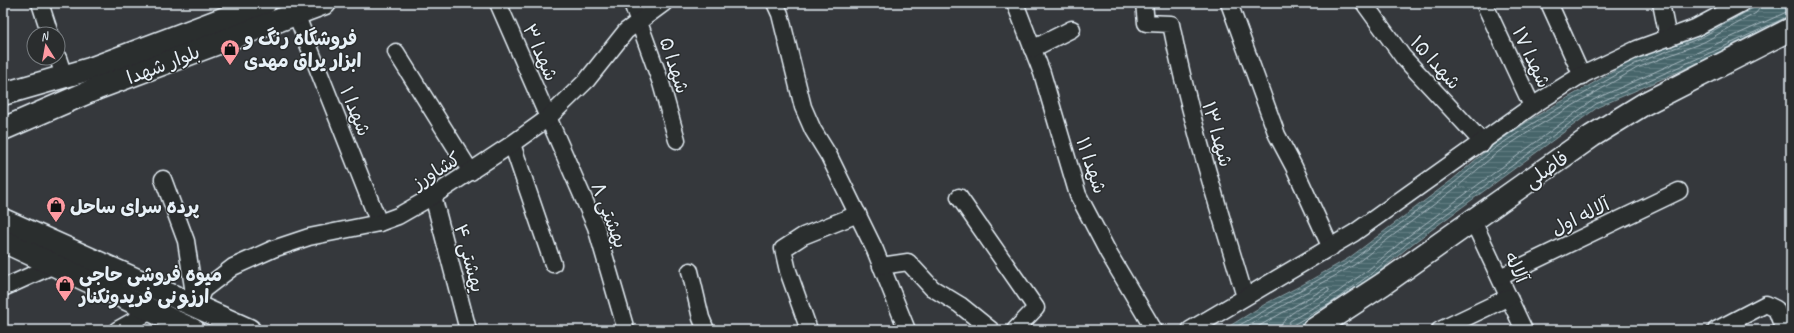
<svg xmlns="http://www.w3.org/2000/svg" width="1794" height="333" viewBox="0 0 1794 333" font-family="Caveat,'Playpen Sans Arabic',sans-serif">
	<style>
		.water { fill: url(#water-rules); stroke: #879da3 }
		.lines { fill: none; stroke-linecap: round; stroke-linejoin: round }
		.shore { stroke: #a8b9c0; stroke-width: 1 }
		.street-casing { stroke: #e8f1f8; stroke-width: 19 }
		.secondary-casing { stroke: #e8f1f8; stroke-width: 25 }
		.primary-casing { stroke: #e8f1f8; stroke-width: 25 }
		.street { stroke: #2a2d2e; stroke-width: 16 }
		.secondary { stroke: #2a2d2e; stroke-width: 22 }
		.primary { stroke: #2a2d2e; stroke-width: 22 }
		.labels { text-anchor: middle; stroke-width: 3; stroke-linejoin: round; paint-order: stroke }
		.poi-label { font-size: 19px; font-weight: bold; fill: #e8f1f8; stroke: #2a2d2e; text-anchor: start }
		.street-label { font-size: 19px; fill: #e8f1f8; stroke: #2a2d2e }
	</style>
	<defs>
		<pattern id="water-rules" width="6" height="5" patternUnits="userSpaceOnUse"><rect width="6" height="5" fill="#47656b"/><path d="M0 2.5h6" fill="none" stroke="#627c81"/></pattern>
	</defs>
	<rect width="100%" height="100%" fill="#35383c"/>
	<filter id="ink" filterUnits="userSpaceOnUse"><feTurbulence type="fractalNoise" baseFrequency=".025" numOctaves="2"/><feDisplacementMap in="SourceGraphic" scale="8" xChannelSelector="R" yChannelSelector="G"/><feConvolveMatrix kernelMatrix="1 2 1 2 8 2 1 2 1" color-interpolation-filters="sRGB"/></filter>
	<g filter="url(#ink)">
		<!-- water -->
		<path class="water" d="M1754 3H1791V18L1723 52 1598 107 1412 244 1373 277 1333 307 1311 320 1292 330H1223L1267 303 1302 285 1349 258 1452 180 1493 145 1533 118 1633 60 1700 33Z"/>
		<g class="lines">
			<!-- shore -->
			<g class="shore">
				<path d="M1231 330 1351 261 1454 183 1495 148 1535 122 1635 64 1702 37 1753 8 1755 3"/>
				<path d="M1240 330 1354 265 1457 187 1498 152 1538 126 1637 68 1704 42 1756 13 1760 8V3"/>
				<path d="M1252 330 1326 288 1329 289V291L1325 294C1312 302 1281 314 1280 330"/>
				<path d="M1286 330 1290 321 1328 299 1368 270 1407 237 1593 100 1791 10"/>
				<path d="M1291 330 1293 325 1331 303 1371 274 1410 241 1596 104 1721 48 1791 15"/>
			</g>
			<defs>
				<g id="street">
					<path d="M40 3 50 34"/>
					<path d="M498 3 596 227 626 330"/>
					<path d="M632 3 661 83 677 140"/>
					<path d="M775 3 780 14 803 107 813 130 829 156 875 250 907 330"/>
					<path d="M1015 3 1042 73 1078 195 1109 254 1154 330"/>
					<path d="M1144 3 1146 23 1171 24C1189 116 1218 206 1245 297"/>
					<path d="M1229 3 1277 135 1294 167 1331 248"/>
					<path d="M1364 3 1403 57 1483 143"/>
					<path d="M1484 3 1532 106"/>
					<path d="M1549 3 1582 76"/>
					<path d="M1661 3 1668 38"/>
					<path d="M296 14 379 223"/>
					<path d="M1032 49 1072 29"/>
					<path d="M396 52 471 172"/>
					<path d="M58 58 64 76"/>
					<path d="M512 144 553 264"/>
					<path d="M163 179 186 241 196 307"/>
					<path d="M433 196 468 330"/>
					<path d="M959 197 1036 308 1015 330"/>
					<path d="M1473 221 1524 330"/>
					<path d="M881 266 908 262 932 288 960 305 991 330"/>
					<path d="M690 271 701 318 706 330"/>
					<path d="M1500 277 1679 191"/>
					<path d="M3 288 54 265"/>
					<path d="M196 307 203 290 233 267 273 249 309 237 379 223 398 216 433 196 509 146 548 118 587 80 626 31 664 3"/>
					<path d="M117 330 151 311"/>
					<path d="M809 330 788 271 783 249 803 236 858 214"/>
					<path d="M1190 330 1354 233 1532 106 1578 77 1637 49 1695 28 1742 3"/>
					<path d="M1440 330 1509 297"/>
					<path d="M1716 330 1766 304 1776 309 1784 330"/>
				</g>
				<path id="secondary" d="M1313 330 1383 284 1592 136 1644 104 1791 29"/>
				<g id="primary">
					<path d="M3 94 90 69 265 3"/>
					<path d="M3 129 98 88 325 3"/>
					<path d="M3 220 249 330"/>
					<path d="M3 241 193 330"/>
				</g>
			</defs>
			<!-- street casing -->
			<use href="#street" class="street-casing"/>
			<!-- secondary casing -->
			<use href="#secondary" class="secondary-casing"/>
			<!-- primary casing -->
			<use href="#primary" class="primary-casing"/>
			<!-- street -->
			<use href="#street" class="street"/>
			<!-- secondary -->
			<use href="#secondary" class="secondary"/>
			<!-- primary -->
			<use href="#primary" class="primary"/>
		</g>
	</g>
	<!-- icons -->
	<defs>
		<symbol id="shop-pin" viewBox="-11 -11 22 30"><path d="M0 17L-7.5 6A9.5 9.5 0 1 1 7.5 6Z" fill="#ff9aa2" stroke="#2a2d2e"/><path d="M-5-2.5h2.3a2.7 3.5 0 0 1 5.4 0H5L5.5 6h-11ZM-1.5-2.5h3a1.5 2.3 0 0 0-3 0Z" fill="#111"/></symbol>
	</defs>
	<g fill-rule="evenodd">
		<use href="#shop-pin" x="219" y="38" width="22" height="30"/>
		<use href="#shop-pin" x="45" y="195" width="22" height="30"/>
		<use href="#shop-pin" x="54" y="274" width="22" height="30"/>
	</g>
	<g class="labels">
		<!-- poi labels -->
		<g class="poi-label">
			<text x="244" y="45">فروشگاه رنگ و<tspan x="244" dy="22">ابزار یراق مهدی</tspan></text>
			<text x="70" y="213">پرده سرای ساحل</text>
			<text x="79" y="281">میوه فروشی حاجی<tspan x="79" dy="22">ارزونی فریدونکنار</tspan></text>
		</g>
		<!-- street labels -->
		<g class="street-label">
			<text transform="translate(541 52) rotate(66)" y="7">شهدا ۳</text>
			<text transform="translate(1532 57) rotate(65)" y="7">شهدا ۱۷</text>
			<text transform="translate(1436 62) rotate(48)" y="7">شهدا ۱۵</text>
			<text transform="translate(163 64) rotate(-21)" y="7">بلوار شهدا</text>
			<text transform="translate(675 65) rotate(72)" y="7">شهدا ۵</text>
			<text transform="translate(356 111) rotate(68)" y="7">شهدا ۱</text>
			<text transform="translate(1218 134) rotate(74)" y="7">شهدا ۱۳</text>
			<text transform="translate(1092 165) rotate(71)" y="7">شهدا ۱۱</text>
			<text transform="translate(1546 169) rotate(-35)" y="7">فاضلی</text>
			<text transform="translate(436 170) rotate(-32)" y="7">کشاورز</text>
			<text transform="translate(610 215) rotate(69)" y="7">بهشتی ۸</text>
			<text transform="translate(1580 216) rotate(-26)" y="7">آلاله اول</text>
			<text transform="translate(470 258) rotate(75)" y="7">یهشتی ۴</text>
			<text transform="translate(1517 267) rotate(65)" y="7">آلاله</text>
		</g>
	</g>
	<!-- margin -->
	<rect width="1794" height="333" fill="none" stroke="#2a2d2e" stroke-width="16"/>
	<rect x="8" y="8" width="1778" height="317" fill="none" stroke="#e8f1f8" stroke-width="1.5" filter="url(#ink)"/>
	<!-- north arrow -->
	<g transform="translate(46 46) rotate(349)"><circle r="19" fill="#2a2d2e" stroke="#767b7f"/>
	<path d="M0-3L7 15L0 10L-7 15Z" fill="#ff9aa2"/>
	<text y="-6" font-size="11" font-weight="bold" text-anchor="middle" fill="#e8f1f8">N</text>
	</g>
</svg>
